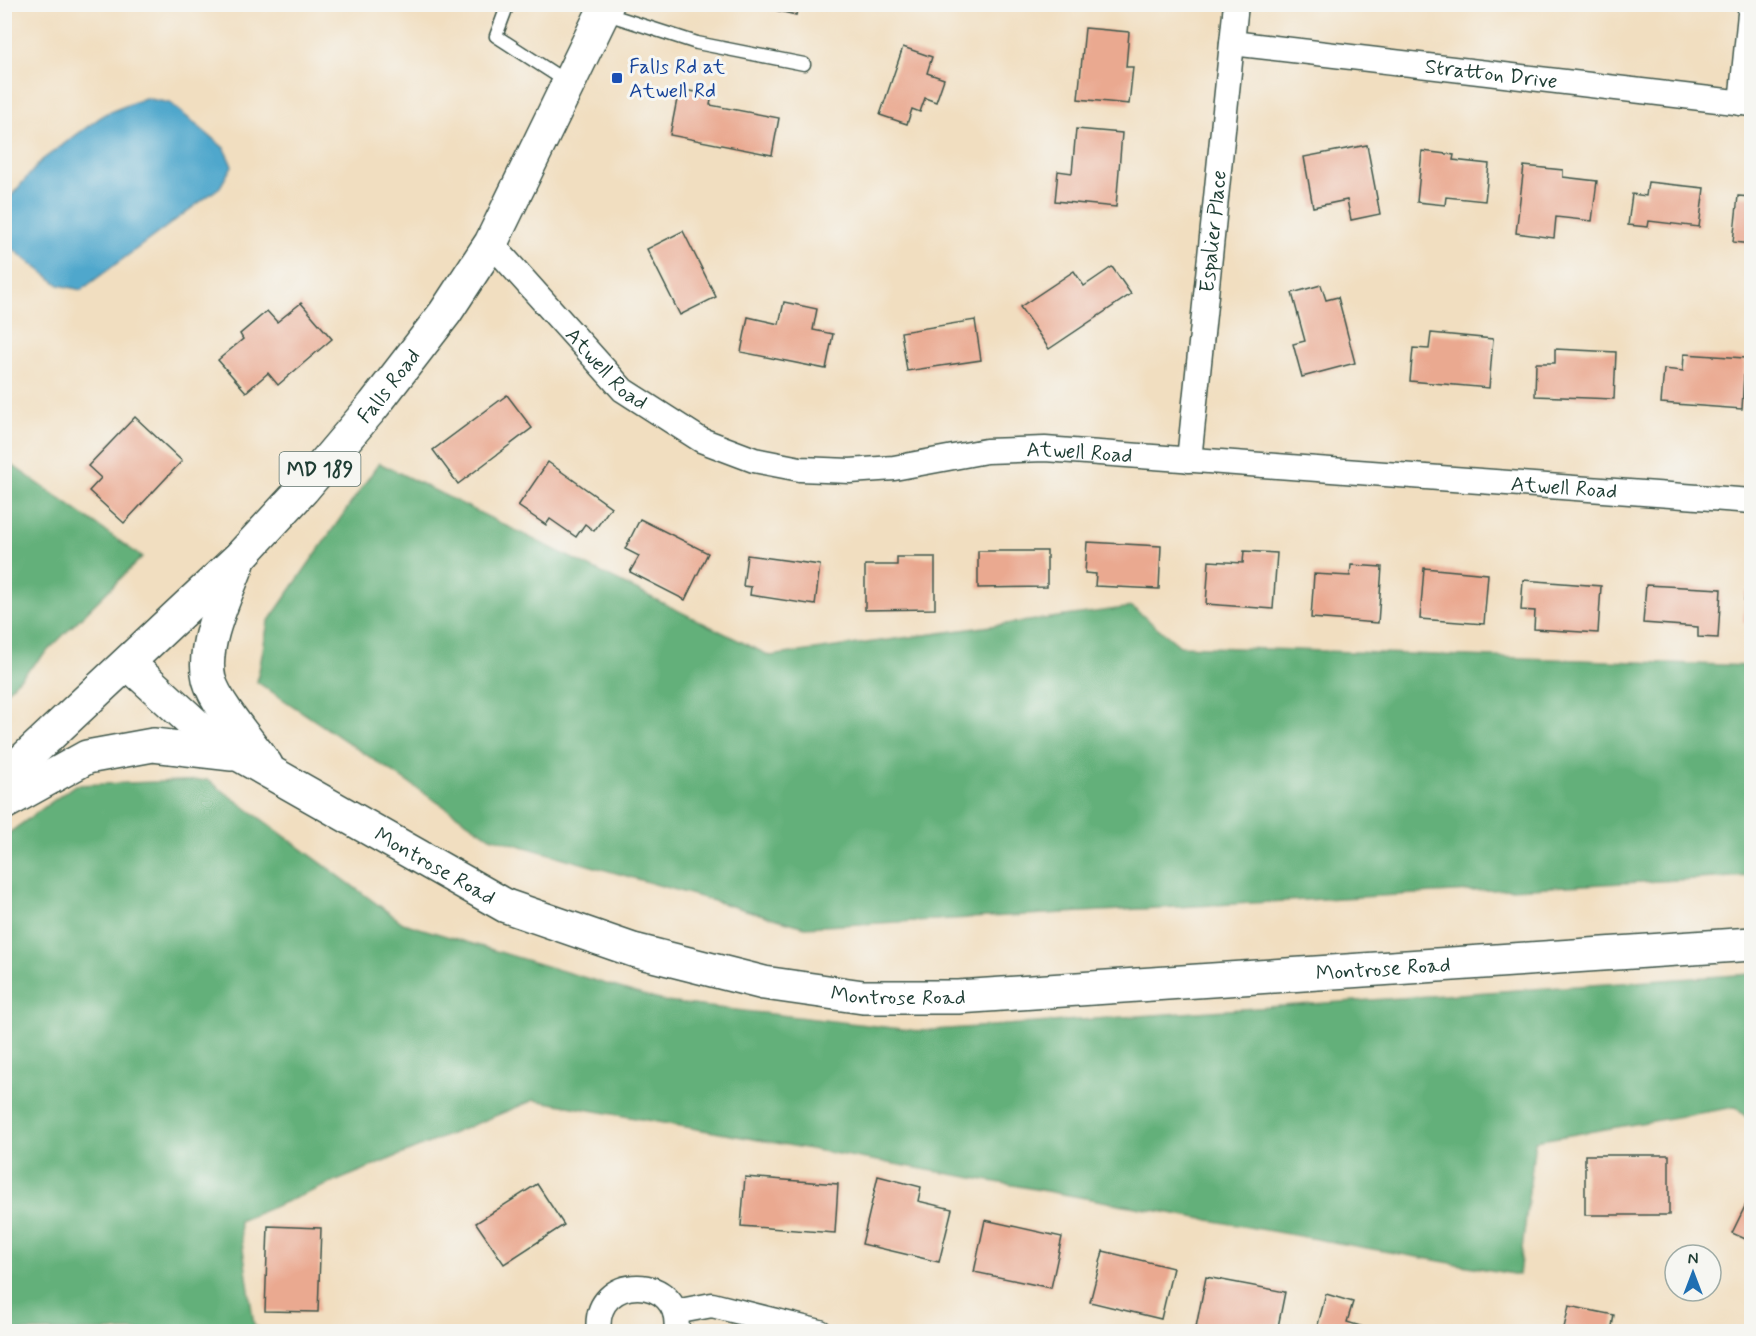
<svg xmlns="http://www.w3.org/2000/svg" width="1756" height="1336" viewBox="0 0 1756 1336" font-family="Mynerve,sans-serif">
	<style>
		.forest { fill: #64b07a; stroke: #427657; stroke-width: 1.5 }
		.water { fill: #4fa7cc; stroke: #377280; stroke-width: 1.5 }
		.building { fill: #eaa990 }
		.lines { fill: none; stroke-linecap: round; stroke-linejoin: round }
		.lane-casing { stroke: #3e5549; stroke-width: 15 }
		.street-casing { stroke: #3e5549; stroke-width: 27 }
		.primary-casing { stroke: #3e5549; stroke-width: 36 }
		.lane { stroke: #fff; stroke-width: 12 }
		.street { stroke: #fff; stroke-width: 24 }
		.primary { stroke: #fff; stroke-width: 33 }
		.transit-dot { fill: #1a4fb4; stroke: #f6f6f2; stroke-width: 2 }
		.labels { text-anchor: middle; stroke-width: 6; stroke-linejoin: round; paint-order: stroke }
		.shield { fill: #f6f6f2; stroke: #60746d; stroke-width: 1.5 }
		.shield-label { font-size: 20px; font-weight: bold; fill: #1f3d34 }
		.transit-label { font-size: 21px; fill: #164399; stroke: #f6f6f2; text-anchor: start }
		.street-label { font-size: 21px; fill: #1f3d34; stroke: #f6f6f2 }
	</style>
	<rect width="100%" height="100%" fill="#f6f6f2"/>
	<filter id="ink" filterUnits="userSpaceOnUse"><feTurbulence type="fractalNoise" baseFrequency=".0167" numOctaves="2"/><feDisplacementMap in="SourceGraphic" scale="12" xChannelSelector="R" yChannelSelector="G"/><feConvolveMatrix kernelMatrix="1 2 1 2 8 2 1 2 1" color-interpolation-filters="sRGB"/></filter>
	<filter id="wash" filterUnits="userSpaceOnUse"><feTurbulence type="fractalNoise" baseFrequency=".008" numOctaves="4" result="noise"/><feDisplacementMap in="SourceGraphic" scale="24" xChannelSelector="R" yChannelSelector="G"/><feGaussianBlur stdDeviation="1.35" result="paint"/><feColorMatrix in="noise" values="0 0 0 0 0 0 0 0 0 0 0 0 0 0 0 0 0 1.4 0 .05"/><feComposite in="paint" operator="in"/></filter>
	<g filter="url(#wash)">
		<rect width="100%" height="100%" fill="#f1dec0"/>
		<!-- forest -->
		<g class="forest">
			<path d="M5 460 142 557 5 693Z"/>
			<path d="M379 463 770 656 1132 607 1180 646 1751 666V876L805 927 490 837 257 682 268 622Z"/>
			<path d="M208 780 403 923 666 1002 919 1031 1751 974V1121L1735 1107 1535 1141 1519 1275 534 1100 239 1221 254 1325 263 1331H5V836L75 785Z"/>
		</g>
		<!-- water -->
		<path class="water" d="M145 98 170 103 224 148 232 166 220 187 81 290 59 285 5 243V203L42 160 105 114Z"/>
		<g id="blocks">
			<!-- building -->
			<g class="building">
				<path d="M750 4H799L796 15Z"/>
				<path d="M1085 28 1129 32 1126 67H1133L1129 104 1078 99Z"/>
				<path d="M903 47 932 57 927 73 944 79 936 102 925 98 920 112 912 109 907 124 880 115Z"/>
				<path d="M679 89 712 95 710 105 779 118 772 155 670 135Z"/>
				<path d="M1076 129 1122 133 1116 207 1055 201 1058 171 1072 173Z"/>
				<path d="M1367 145 1380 214 1351 220 1347 200 1313 207 1304 157Z"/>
				<path d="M1422 151 1454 155 1453 160 1489 164 1485 201 1446 197 1445 205 1417 202Z"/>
				<path d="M1524 166 1563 170V177L1597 181 1592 221 1556 217 1554 238 1516 233Z"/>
				<path d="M1648 182 1704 188 1699 227 1649 221 1648 227 1628 225 1632 194 1646 196Z"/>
				<path d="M1738 196 1752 197V244L1733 242Z"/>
				<path d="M683 231 716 297 680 315 647 249Z"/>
				<path d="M1112 267 1131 294 1049 349 1020 307 1074 271 1084 286Z"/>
				<path d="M1321 285 1326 300 1338 297 1355 363 1302 377 1293 344 1305 341 1292 293Z"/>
				<path d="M784 302 817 309 813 330 833 334 826 369 741 352 748 317 779 324Z"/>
				<path d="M301 303 332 339 278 385 268 373 246 392 218 360 243 339 240 334 267 311 277 322Z"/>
				<path d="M975 320 981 360 907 371 901 332Z"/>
				<path d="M1431 333 1493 339 1489 388 1410 381 1413 348 1429 349Z"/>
				<path d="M1555 349 1616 352 1614 399 1535 396 1536 363H1555Z"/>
				<path d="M1684 354 1745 358 1742 409 1661 403 1664 369 1683 371Z"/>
				<path d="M507 395 532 428 458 484 433 450Z"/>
				<path d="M135 417 182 461 124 523 89 491 101 478 88 466Z"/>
				<path d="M548 462 611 507 594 531 585 524 576 537 550 519 546 525 518 506Z"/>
				<path d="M640 519 708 553 685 600 630 572 639 556 625 549Z"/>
				<path d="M1087 542 1161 546 1159 589 1095 586 1096 574 1085 573Z"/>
				<path d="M978 551H1047V587L978 588Z"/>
				<path d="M1244 551 1277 553 1273 609 1206 604 1209 561 1243 563Z"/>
				<path d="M747 555 820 565 815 605 750 595 751 587 743 586Z"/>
				<path d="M897 557H935V609L865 610V565H897Z"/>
				<path d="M1351 565 1382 567 1378 623 1311 618 1314 574 1350 576Z"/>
				<path d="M1424 568 1488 574 1484 624 1420 619Z"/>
				<path d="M1523 580 1601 586 1598 633 1534 629 1535 611 1521 610Z"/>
				<path d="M1646 585 1721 589 1718 638 1698 637V627L1643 623Z"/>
				<path d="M1745 592H1752V623H1743Z"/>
				<rect x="1585" y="1155" width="84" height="60"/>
				<path d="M878 1176 921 1187 918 1201 952 1209 939 1262 862 1244Z"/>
				<path d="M745 1177 838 1184 835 1233 741 1226Z"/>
				<path d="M537 1184 564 1225 504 1264 476 1223Z"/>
				<path d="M1752 1192V1242L1732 1233Z"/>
				<path d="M985 1220 1062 1237 1051 1288 974 1272Z"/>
				<path d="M268 1226 321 1228 318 1312 265 1311Z"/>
				<path d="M1103 1251 1173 1268 1161 1319 1090 1302Z"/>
				<path d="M1206 1277 1285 1292 1277 1332H1217L1196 1327Z"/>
				<path d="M1326 1294 1353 1302 1347 1322 1380 1332H1316Z"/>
				<path d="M1569 1306 1614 1315 1611 1332H1563Z"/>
			</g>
		</g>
	</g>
	<g filter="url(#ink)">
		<use href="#blocks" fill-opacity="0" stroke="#3e5549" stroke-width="1.5"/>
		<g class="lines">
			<defs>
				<g id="lane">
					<path d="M508 4 496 36 567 82"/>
					<path d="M604 13 697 43 804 64"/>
				</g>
				<g id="street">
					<path id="s1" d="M1232 43 1752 104"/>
					<path d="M1741 103 1751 4"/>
					<path id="s2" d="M491 243 623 390 701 440 754 460 800 469 850 471 894 468 986 451 1045 449 1752 501"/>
					<path id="s3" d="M1189 460 1236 4"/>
					<path d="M675 1312 712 1305 820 1332"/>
					<path d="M599 1332C591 1271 685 1273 676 1332"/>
				</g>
				<g id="primary">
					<path d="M238 563C226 595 201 645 209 679 215 703 251 744 266 765"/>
					<path id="s4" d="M128 663 210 738 506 906 633 950 764 983 863 997H958L1752 944"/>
					<path id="s5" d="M4 778 240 557 303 489 374 405 445 313 491 243 607 4"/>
					<path d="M4 803 87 757 153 745 232 754"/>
				</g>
			</defs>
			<!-- lane casing -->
			<use href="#lane" class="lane-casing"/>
			<!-- street casing -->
			<use href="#street" class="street-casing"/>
			<!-- primary casing -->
			<use href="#primary" class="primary-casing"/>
			<!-- lane -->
			<use href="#lane" class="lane"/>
			<!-- street -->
			<use href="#street" class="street"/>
			<!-- primary -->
			<use href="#primary" class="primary"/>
		</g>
	</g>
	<!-- markers -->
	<rect class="transit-dot" x="611" y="72" width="12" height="12" rx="3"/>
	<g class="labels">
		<!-- shield labels -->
		<rect class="shield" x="279.5" y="452" width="81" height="34" rx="4.5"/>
		<g class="shield-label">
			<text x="320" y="476">MD 189</text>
		</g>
		<!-- transit labels -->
		<g class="transit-label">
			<text x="629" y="73">Falls Rd at<tspan x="629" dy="24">Atwell Rd</tspan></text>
		</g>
		<!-- street labels -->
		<g class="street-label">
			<text dy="7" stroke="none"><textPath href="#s1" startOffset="261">Stratton Drive</textPath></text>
			<text dy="7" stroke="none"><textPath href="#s3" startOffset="230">Espalier Place</textPath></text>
			<text dy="7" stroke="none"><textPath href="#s2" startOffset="171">Atwell Road</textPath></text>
			<text dy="7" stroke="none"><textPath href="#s5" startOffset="550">Falls Road</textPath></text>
			<text dy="7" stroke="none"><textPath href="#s2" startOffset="675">Atwell Road</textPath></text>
			<text dy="7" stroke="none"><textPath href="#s2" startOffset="1161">Atwell Road</textPath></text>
			<text dy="7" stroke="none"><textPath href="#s4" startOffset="370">Montrose Road</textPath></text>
			<text dy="7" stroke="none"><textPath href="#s4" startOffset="1342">Montrose Road</textPath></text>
			<text dy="7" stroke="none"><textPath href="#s4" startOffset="856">Montrose Road</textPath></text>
		</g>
	</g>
	<!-- margin -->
	<rect width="1756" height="1336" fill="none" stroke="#f6f6f2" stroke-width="24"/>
	<!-- north arrow -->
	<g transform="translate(1693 1273)"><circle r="28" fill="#f6f6f2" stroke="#a0aca6" stroke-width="1.5"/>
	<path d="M0-4.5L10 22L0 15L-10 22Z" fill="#1f6fb2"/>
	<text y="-9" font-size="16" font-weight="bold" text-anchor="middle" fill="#1f3d34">N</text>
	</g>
</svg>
